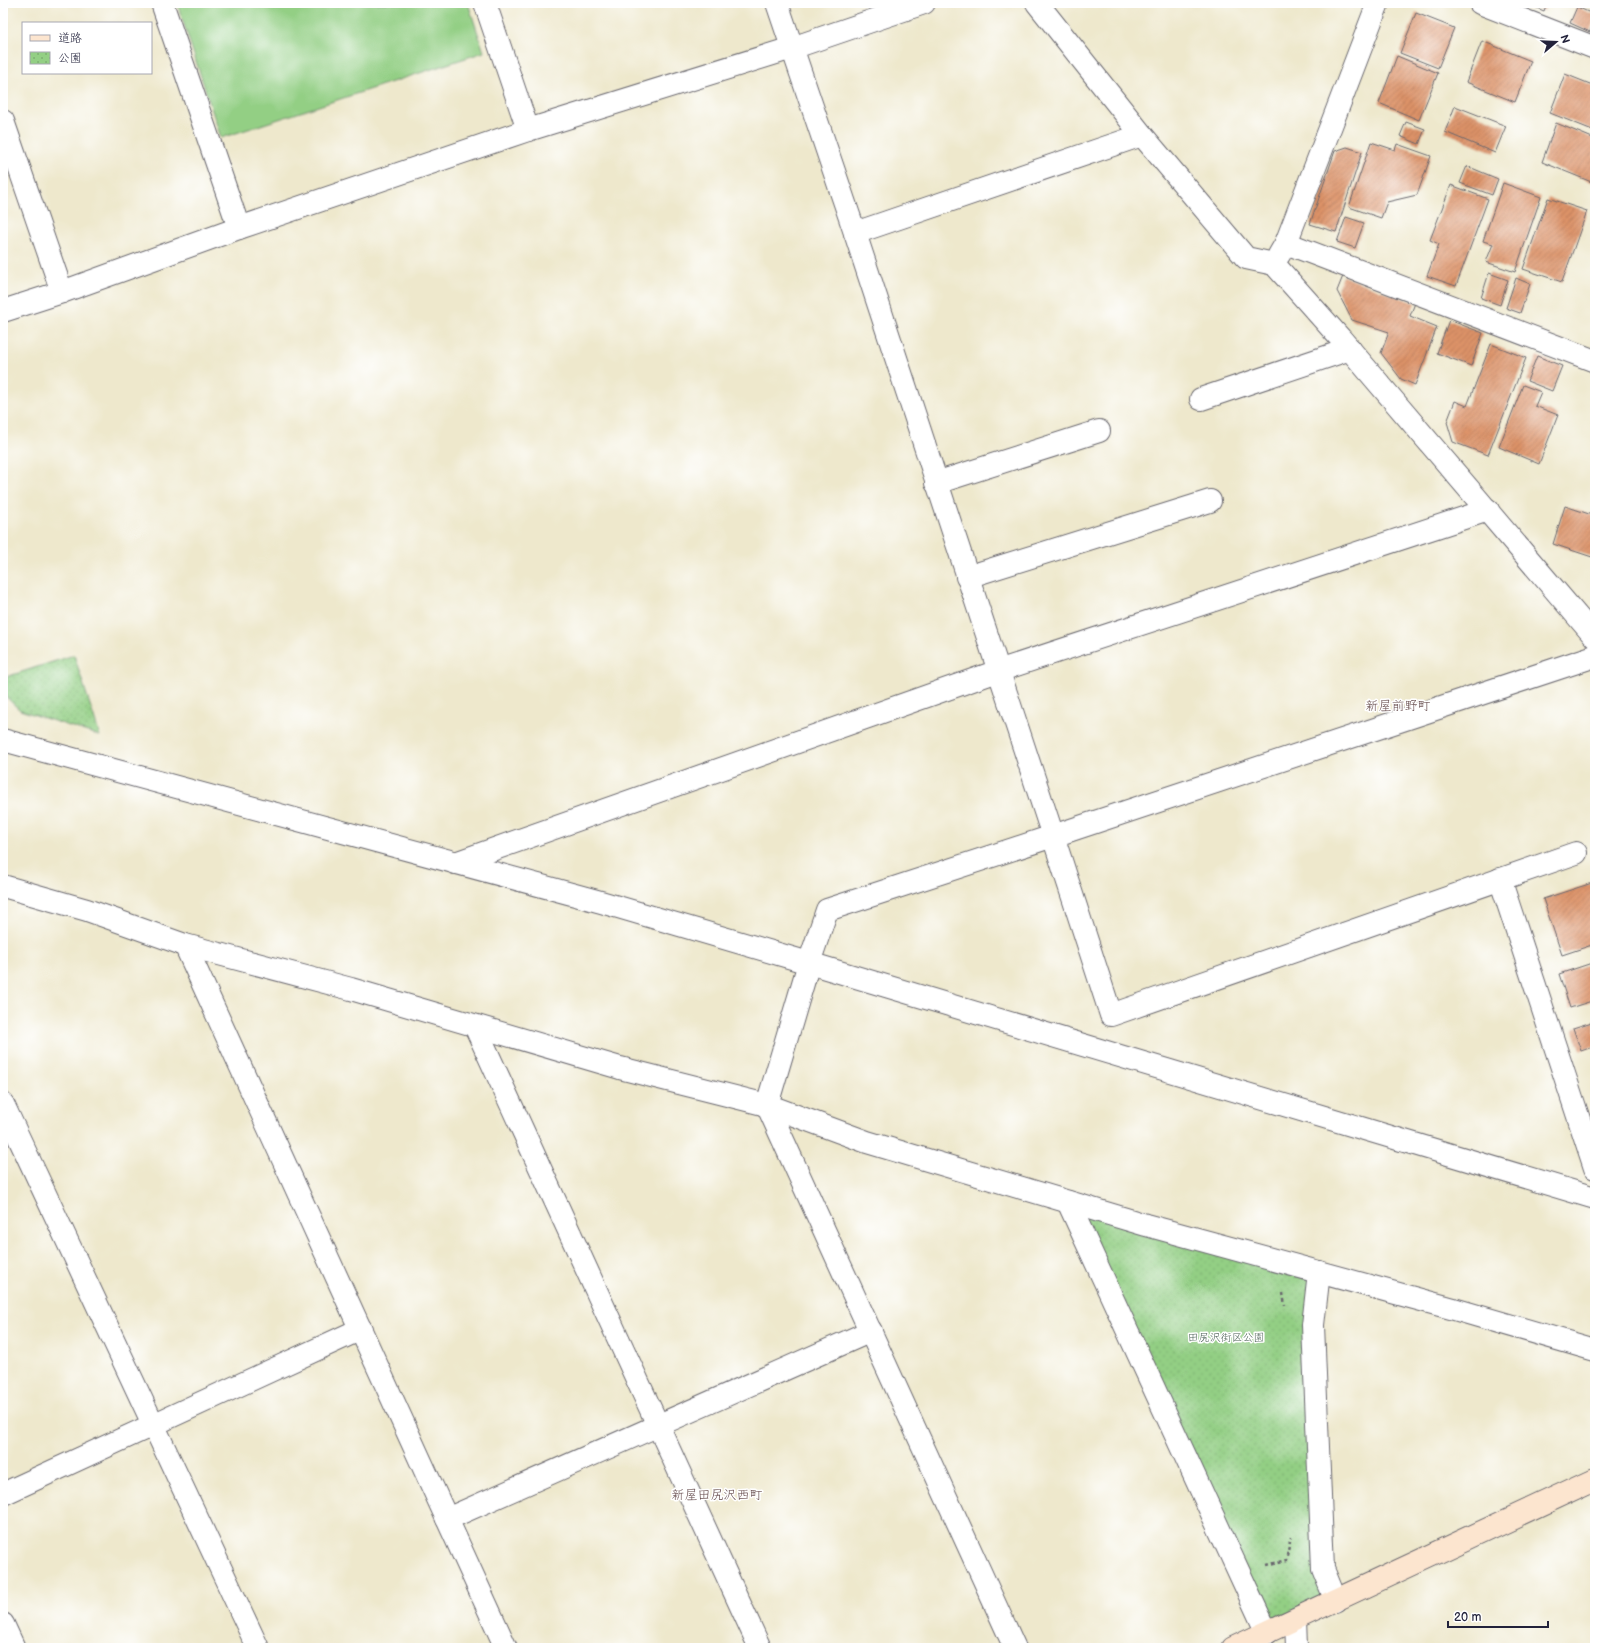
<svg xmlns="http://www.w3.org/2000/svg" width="1598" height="1651" viewBox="0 0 1598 1651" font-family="'Balsamiq Sans','Klee One',sans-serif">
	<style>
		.grass { fill: #93cf84; stroke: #5a7860 }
		.park { fill: url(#park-dots); stroke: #5a7860 }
		.building { fill: url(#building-hatch) }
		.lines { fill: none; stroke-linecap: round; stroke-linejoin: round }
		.street-casing { stroke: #69676e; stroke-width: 24 }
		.secondary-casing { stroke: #69676e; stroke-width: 24 }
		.path { stroke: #69676e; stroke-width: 2.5; stroke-dasharray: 3 3; stroke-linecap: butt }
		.street { stroke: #fff; stroke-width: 22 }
		.secondary { stroke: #fce5cf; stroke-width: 22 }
		.labels { text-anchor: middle; stroke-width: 3; stroke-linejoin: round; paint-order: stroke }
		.park-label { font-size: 11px; fill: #4a5f55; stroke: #fff }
		.quarter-label { font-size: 13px; fill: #63494a; stroke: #fff }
	</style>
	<defs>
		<pattern id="park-dots" width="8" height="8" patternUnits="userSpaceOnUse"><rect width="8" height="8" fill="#93cf84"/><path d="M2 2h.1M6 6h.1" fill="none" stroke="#7eb173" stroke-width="1.8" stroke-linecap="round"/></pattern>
		<pattern id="building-hatch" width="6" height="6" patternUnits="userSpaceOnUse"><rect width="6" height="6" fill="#dc9267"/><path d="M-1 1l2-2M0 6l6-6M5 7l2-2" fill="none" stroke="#b27756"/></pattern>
	</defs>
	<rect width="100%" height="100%" fill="#fff"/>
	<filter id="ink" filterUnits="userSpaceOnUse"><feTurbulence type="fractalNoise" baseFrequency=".025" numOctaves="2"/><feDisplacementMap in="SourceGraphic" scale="8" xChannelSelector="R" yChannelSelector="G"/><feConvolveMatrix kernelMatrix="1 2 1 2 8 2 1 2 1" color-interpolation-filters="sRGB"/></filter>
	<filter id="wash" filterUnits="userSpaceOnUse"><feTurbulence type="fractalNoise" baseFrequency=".012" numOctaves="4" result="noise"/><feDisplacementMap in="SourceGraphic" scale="16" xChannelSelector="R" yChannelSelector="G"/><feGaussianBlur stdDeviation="0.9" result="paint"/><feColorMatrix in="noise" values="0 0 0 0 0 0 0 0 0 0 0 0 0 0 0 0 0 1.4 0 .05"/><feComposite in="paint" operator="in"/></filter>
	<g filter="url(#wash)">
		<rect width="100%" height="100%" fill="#eee8cc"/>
		<!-- grass -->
		<path class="grass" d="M177 3H468L484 52 221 138Z"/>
		<!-- park -->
		<g class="park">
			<path d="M74 655 100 736 20 710 8 699 3 684V678Z"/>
			<path d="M1068 1202 1319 1272 1313 1325 1336 1601 1267 1633Z"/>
		</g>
		<g id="blocks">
			<!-- building -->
			<g class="building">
				<path d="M1525 3H1547L1544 11Z"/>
				<path d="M1577 7 1595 15V19L1590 32 1570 23Z"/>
				<path d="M1416 13 1454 28 1438 68 1400 53Z"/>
				<path d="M1482 41 1531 61 1515 102 1466 82Z"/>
				<path d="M1397 56 1438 73 1419 120 1379 103Z"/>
				<path d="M1565 74 1595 86V131L1550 113Z"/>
				<path d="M1455 106 1506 126 1495 153 1445 132Z"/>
				<path d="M1406 122 1425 129 1419 144 1400 136Z"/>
				<path d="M1556 123 1595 139 1594 183 1542 162Z"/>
				<path d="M1371 142 1395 150 1397 144 1431 156 1417 195 1387 202 1381 218 1349 207Z"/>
				<path d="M1347 147 1362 152 1336 232 1310 224 1335 151Z"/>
				<path d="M1467 166 1498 179 1492 195 1460 183Z"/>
				<path d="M1503 183 1541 197 1515 272 1486 262 1493 244 1483 241Z"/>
				<path d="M1451 185 1488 199 1456 286 1427 276 1439 244 1430 240Z"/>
				<path d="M1548 198 1587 211 1562 282 1523 269Z"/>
				<path d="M1346 217 1364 223 1355 248 1337 242Z"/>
				<path d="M1489 273 1508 280 1500 305 1481 298Z"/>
				<path d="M1343 276 1415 303 1410 316 1437 327 1415 385 1401 379 1381 353 1389 332 1352 320 1337 291Z"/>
				<path d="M1516 278 1530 284 1520 313 1506 308Z"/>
				<path d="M1449 320 1483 333 1471 366 1437 353Z"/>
				<path d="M1491 344 1526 358 1488 455 1453 442 1447 422 1455 401 1467 406Z"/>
				<path d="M1537 356 1562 366 1552 391 1527 381Z"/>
				<path d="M1523 385 1541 392 1535 406 1558 415 1539 464 1499 447Z"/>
				<path d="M1565 506 1595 516V548L1592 557 1553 544Z"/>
				<path d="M1595 882V944L1562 955 1543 899Z"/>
				<path d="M1595 962V1000L1570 1008 1559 974Z"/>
				<path d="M1595 1021V1046L1581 1051 1573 1028Z"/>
			</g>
		</g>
	</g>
	<g filter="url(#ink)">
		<use href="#blocks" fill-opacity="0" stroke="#69676e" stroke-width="1"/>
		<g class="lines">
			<defs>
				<g id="street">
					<path d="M162 3 239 228"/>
					<path d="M485 3 528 130"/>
					<path d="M777 3 855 233 1053 836 827 910 809 963 767 1105 1015 1648"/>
					<path d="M1037 3 1142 135 1246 258 1274 264 1341 339 1595 637"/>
					<path d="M1480 3 1595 48"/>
					<path d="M3 121 62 292"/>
					<path d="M855 233 1142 135"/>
					<path d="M1286 243 1595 361"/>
					<path d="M1279 255 1286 243 1378 3"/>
					<path d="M3 311 62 292 239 228 528 130 792 48 924 3"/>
					<path d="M1201 399 1350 349"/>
					<path d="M936 483 1099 431"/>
					<path d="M967 577 1210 501"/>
					<path d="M3 740 601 902 809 963 1595 1198"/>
					<path d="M1576 853 1111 1015 1053 836 1595 656"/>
					<path d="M455 863 998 671 1488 510"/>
					<path d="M1500 879 1595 1168"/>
					<path d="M3 886 87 910 185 945 351 989 620 1068 767 1105 867 1142 1146 1225 1454 1309 1595 1350"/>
					<path d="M185 945 506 1648"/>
					<path d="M475 1026 760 1648"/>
					<path d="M3 1104 258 1648"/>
					<path d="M1068 1202 1267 1633"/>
					<path d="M1319 1272 1313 1325 1323 1569 1336 1601"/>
					<path d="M3 1494 361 1329"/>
					<path d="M447 1519 871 1331"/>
					<path d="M1295 1620 1296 1648"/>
					<path d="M3 1624 14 1648"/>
				</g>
				<path id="secondary" d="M1233 1648 1595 1479"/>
			</defs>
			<!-- street casing -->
			<use href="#street" class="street-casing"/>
			<!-- secondary casing -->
			<use href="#secondary" class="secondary-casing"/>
			<!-- path -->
			<g class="path">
				<path d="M1283 1293 1285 1306"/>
				<path d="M1267 1565 1286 1560 1291 1537"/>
			</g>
			<!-- street -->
			<use href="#street" class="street"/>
			<!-- secondary -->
			<use href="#secondary" class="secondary"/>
		</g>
	</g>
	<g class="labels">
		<!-- park labels -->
		<g class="park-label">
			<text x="1226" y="1341">田尻沢街区公園</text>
		</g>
		<!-- quarter labels -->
		<g class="quarter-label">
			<text x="1398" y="710">新屋前野町</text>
			<text x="717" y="1499">新屋田尻沢西町</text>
		</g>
	</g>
	<!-- margin -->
	<rect width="1598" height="1651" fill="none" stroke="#fff" stroke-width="16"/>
	<!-- legend -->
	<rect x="22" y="22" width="130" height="52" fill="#ffffff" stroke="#a7a7b1"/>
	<rect x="30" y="35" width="20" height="6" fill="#fce5cf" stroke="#a7a7b1"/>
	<text x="58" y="42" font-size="12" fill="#22223b">道路</text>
	<rect x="30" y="52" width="20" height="12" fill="url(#park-dots)" stroke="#a7a7b1"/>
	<text x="58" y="62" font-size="12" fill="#22223b">公園</text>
	<!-- north arrow -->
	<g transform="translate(1556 42) rotate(71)" stroke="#ffffff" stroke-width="3" paint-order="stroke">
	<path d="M0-3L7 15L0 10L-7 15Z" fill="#22223b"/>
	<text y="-6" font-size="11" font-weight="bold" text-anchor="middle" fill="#22223b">N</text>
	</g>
	<!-- scale -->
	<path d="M1448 1621v6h100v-6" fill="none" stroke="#22223b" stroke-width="2"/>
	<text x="1454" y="1621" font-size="12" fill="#22223b" stroke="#ffffff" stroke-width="3" paint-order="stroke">20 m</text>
</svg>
